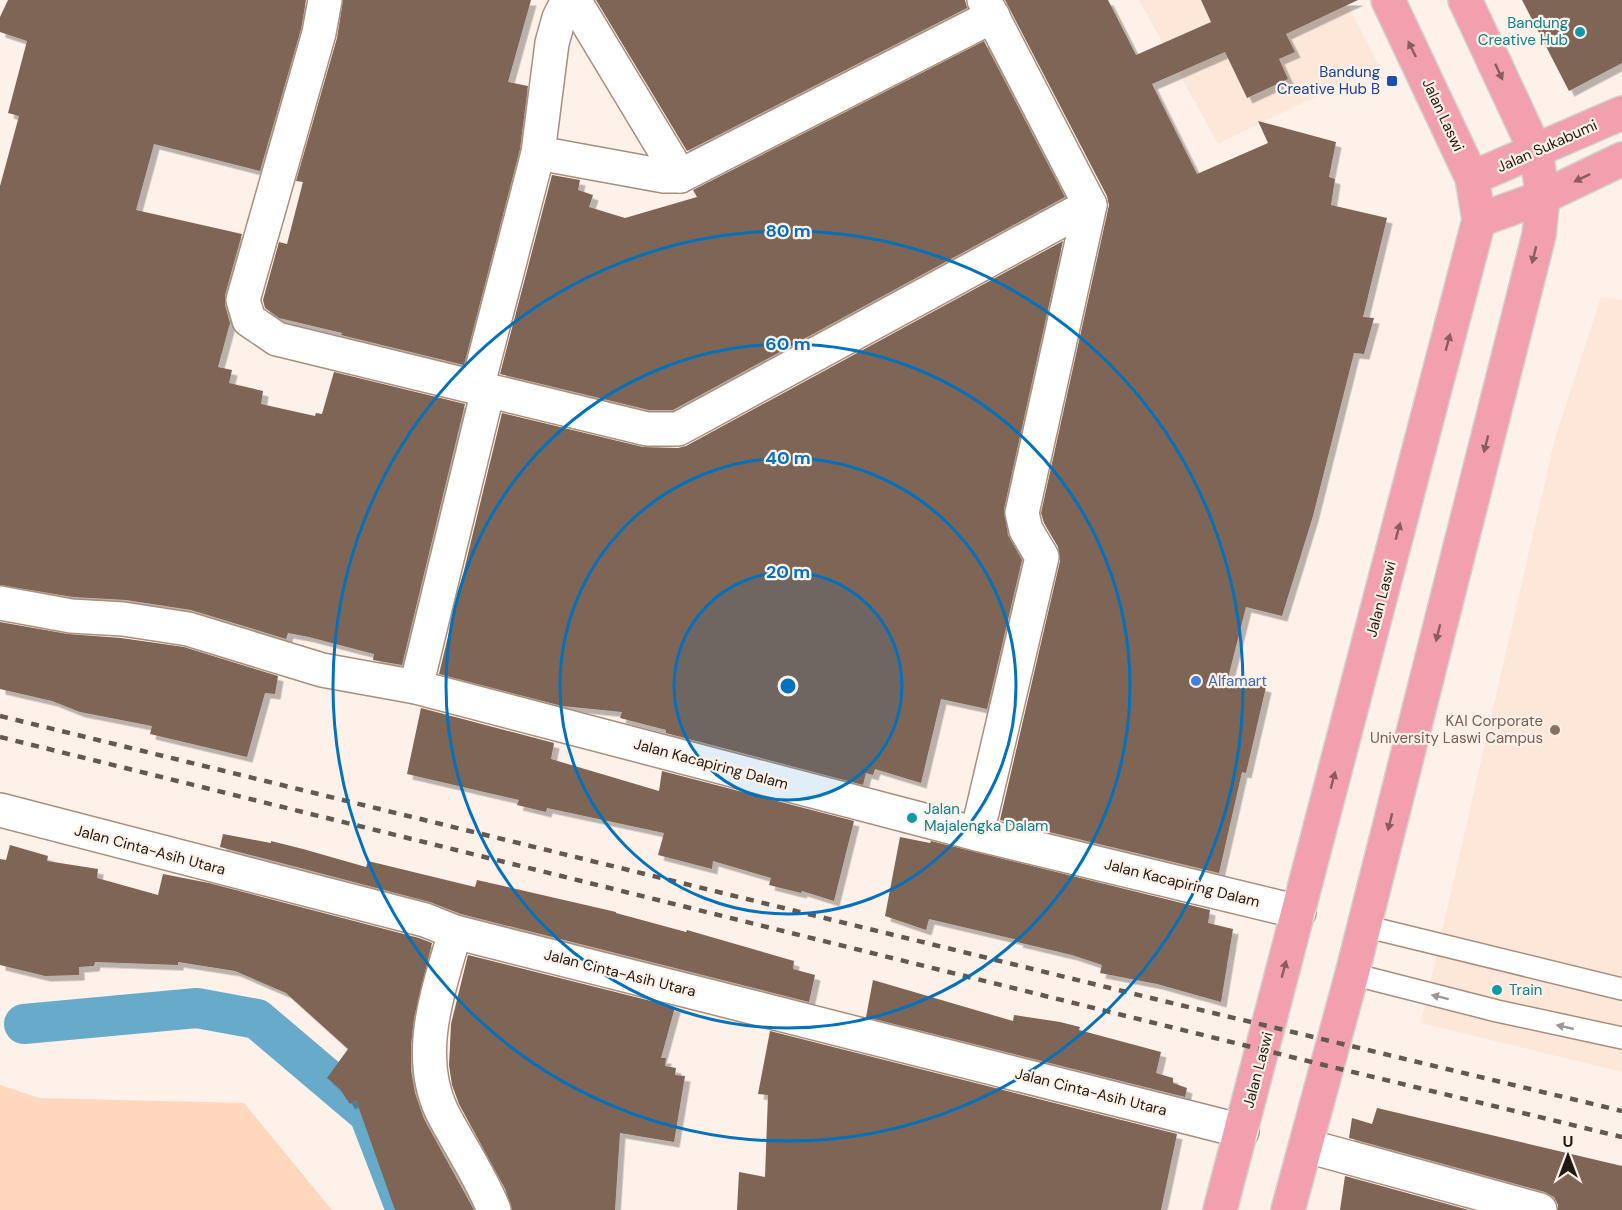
<svg xmlns="http://www.w3.org/2000/svg" width="1622" height="1210" viewBox="0 0 1622 1210" font-family="'DM Sans',sans-serif">
	<style>
		.built { fill: #fde7d8 }
		.green { fill: #ffd7bc }
		.lines { fill: none; stroke-linecap: round; stroke-linejoin: round }
		.canal { stroke: #67aaca; stroke-width: 40 }
		.building { fill: #7f6554; filter: url(#shadow) }
		.lane-casing { stroke: #aa8e7c; stroke-width: 24 }
		.street-casing { stroke: #aa8e7c; stroke-width: 36 }
		.primary-casing { stroke: #d3d1cf; stroke-width: 36 }
		.lane { stroke: #fff; stroke-width: 21 }
		.street { stroke: #fff; stroke-width: 33 }
		.primary { stroke: #f29fae; stroke-width: 33 }
		.rail { stroke: #645951; stroke-width: 4.5; stroke-dasharray: 8 8; stroke-linecap: butt }
		.oneway { fill: #8a5c60 }
		.oneway2 { fill: #9c9794 }
		.ring { fill: none; stroke: #0371bc; stroke-width: 3 }
		.culture-dot { fill: #0f9aa8; stroke: #fdf1e9; stroke-width: 2 }
		.transit-dot { fill: #1a4fb4; stroke: #fdf1e9; stroke-width: 2 }
		.shop-dot { fill: #3f7fe0; stroke: #fdf1e9; stroke-width: 2 }
		.education-dot { fill: #8d6e63; stroke: #fdf1e9; stroke-width: 2 }
		.labels { text-anchor: middle; stroke-width: 4.5; stroke-linejoin: round; paint-order: stroke }
		.culture-label { font-size: 15px; fill: #0d838f; stroke: #fdf1e9; text-anchor: start }
		.transit-label { font-size: 15px; fill: #164399; stroke: #fdf1e9; text-anchor: end }
		.street-label { font-size: 15px; fill: #231811; stroke: #fdf1e9 }
		.shop-label { font-size: 15px; fill: #366cbe; stroke: #fdf1e9; text-anchor: start }
		.education-label { font-size: 15px; fill: #785e54; stroke: #fdf1e9; text-anchor: end }
		.centre { fill: #0371bc; stroke: #fdf1e9; stroke-width: 3 }
		.ring-label { font-size: 18px; text-anchor: middle; font-weight: bold; fill: #0371bc; stroke: #fdf1e9; stroke-width: 4.5; stroke-linejoin: round; paint-order: stroke }
	</style>
	<defs>
		<filter id="shadow"><feDropShadow dx="5.5" dy="5.5" stdDeviation="0" flood-color="#0004"/></filter>
	</defs>
	<rect width="100%" height="100%" fill="#fdf1e9"/>
	<!-- built -->
	<g class="built">
		<path d="M1139 0H1345L1379 66 1218 144Z"/>
		<path d="M1601 297 1622 300V1072L1421 1023 1555 438Z"/>
	</g>
	<!-- green -->
	<path class="green" d="M0 1085 39 1098 244 1103 332 1210H0Z"/>
	<g class="lines">
		<!-- canal -->
		<path class="canal" d="M24 1024 197 1008 257 1019 369 1114 406 1210"/>
	</g>
	<!-- building -->
	<g class="building">
		<path d="M8 0H306L301 29 260 171 154 144 136 210 242 234 225 295V305L230 323 218 367 232 370 229 383 263 391 261 404 315 416 316 413 322 414 334 372 465 404 402 665 373 660 374 654 309 637 288 633 286 639 191 610 126 600 73 597 0 585V186L19 116 8 113 27 41 0 32V17Z"/>
		<path d="M343 0H531L508 82 528 86 520 149 464 365 341 335 342 333 279 318 265 308 263 300 279 242 287 244 303 182 296 181 337 38Z"/>
		<path d="M596 0H965L967 8 687 151Z"/>
		<path d="M1005 0H1108L1136 55 1211 22 1201 0H1358L1286 34 1295 52 1279 59 1288 79 1247 98 1225 52 1152 84 1197 174 1268 143 1258 121 1336 142 1329 177 1335 179 1331 205 1387 218 1363 317 1374 318 1364 354 1354 353 1313 516 1282 616 1246 607 1228 678 1266 687 1246 773 1242 772 1219 873 1000 820 1060 561 1058 547 1044 523 1041 513 1109 205 1107 196Z"/>
		<path d="M1522 0H1622V63L1569 91Z"/>
		<path d="M984 41 1065 197 673 410H649L500 374 552 175 580 180 578 190 593 195 589 207 625 218 697 197 693 190Z"/>
		<path d="M1063 241 1004 509 1008 535 1022 560 987 709 941 699 921 783 875 769 873 775 866 773 863 785 666 733V730L620 718 622 712 562 706 439 674 502 413 643 447 678 448 686 446Z"/>
		<path d="M0 622 68 634 121 638 184 647 278 676 275 694 265 693 247 757 150 734 152 726 80 712 52 701 0 689Z"/>
		<path d="M421 708 554 743 551 759 659 791 662 771 854 821 834 901 802 891 801 893 769 885 771 878 713 861 712 869 658 855 664 833 547 808 546 812 517 805 519 800 407 774Z"/>
		<path d="M223 834 271 843V841L303 849 366 867 368 861 475 887 477 880 616 912V913L686 932 687 930 794 961 793 969 815 975 809 1002 461 914 430 902 220 847Z"/>
		<path d="M900 837 930 843 931 841 1210 910 1208 923 1233 929 1221 1002 1157 984 1100 973 1102 965 1072 955 1017 942 1018 940 929 919 926 930 885 916Z"/>
		<path d="M10 845 48 856 47 861 98 869 97 878 158 895 163 874 209 883 419 938 432 943 414 1018 411 1045V1070L415 1093 424 1119 474 1210H395L356 1100 350 1104 339 1088 327 1078 348 1049 286 993 235 971 178 962V965L95 962 94 966 79 967V975L45 976 0 965V859L6 860Z"/>
		<path d="M468 955 675 1007 661 1058H666L665 1066 676 1068 675 1075 685 1076 674 1142 620 1133 615 1210H512L505 1189 459 1104 452 1085 449 1065 451 1024Z"/>
		<path d="M873 980 1013 1021 1014 1015 1060 1022 1080 1027 1079 1030 1161 1052 1156 1073 1173 1078V1083L1187 1088 1185 1097 866 1017Z"/>
		<path d="M770 1031 1177 1134 1161 1210H737L739 1172 765 1177 768 1095 758 1094Z"/>
		<path d="M1377 1108 1622 1166V1210H1558V1205L1554 1197 1545 1192 1349 1138 1352 1118 1372 1124Z"/>
		<path d="M1345 1176 1469 1210H1340Z"/>
	</g>
	<g class="lines">
		<defs>
			<g id="lane">
				<path d="M1364 926 1622 989"/>
				<path d="M1352 974 1497 1011 1622 1038"/>
			</g>
			<g id="street">
				<path d="M325 0 319 33 243 300 249 320 277 339 647 429H678L1090 205"/>
				<path d="M574 0 680 176"/>
				<path d="M538 153 664 176H680L993 16"/>
				<path d="M477 388 538 153 552 43 559 18 568 0"/>
				<path d="M0 603 71 616 123 619 188 629 322 670 416 687 977 834 1299 912"/>
				<path d="M416 687 488 390"/>
				<path d="M0 810 425 920 455 932 1242 1131"/>
				<path d="M977 834 1042 557 1026 530 1022 513 1090 205 984 0"/>
				<path d="M455 932C439 990 414 1053 442 1112 459 1145 480 1175 494 1210"/>
				<path d="M1307 1146 1540 1210"/>
			</g>
			<g id="primary">
				<path d="M1472 178 1622 113"/>
				<path d="M1479 220 1543 197 1622 159"/>
				<path d="M1220 1210 1479 220 1472 178 1388 0"/>
				<path d="M1288 1210 1352 974 1539 235 1543 197 1536 152 1465 0"/>
			</g>
		</defs>
		<!-- lane casing -->
		<use href="#lane" class="lane-casing"/>
		<!-- street casing -->
		<use href="#street" class="street-casing"/>
		<!-- primary casing -->
		<use href="#primary" class="primary-casing"/>
		<!-- lane -->
		<use href="#lane" class="lane"/>
		<!-- street -->
		<use href="#street" class="street"/>
		<!-- primary -->
		<use href="#primary" class="primary"/>
		<!-- rail -->
		<g class="rail">
			<path d="M0 716 1155 999 1622 1111"/>
			<path d="M0 737 1328 1066 1622 1137"/>
		</g>
	</g>
	<!-- one-way arrows -->
	<defs><path id="oneway-solid" d="M-6-.8H1V-3.2L6.5 0L1 3.2V.8H-6Z" transform="scale(1.5)"/></defs>
	<g class="oneway">
		<use href="#oneway-solid" transform="translate(1412 49) rotate(-116)"/>
		<use href="#oneway-solid" transform="translate(1499 72) rotate(65)"/>
		<use href="#oneway-solid" transform="translate(1582 178) rotate(154)"/>
		<use href="#oneway-solid" transform="translate(1534 255) rotate(104)"/>
		<use href="#oneway-solid" transform="translate(1448 342) rotate(-75)"/>
		<use href="#oneway-solid" transform="translate(1486 444) rotate(104)"/>
		<use href="#oneway-solid" transform="translate(1398 531) rotate(-75)"/>
		<use href="#oneway-solid" transform="translate(1438 633) rotate(104)"/>
		<use href="#oneway-solid" transform="translate(1333 780) rotate(-75)"/>
		<use href="#oneway-solid" transform="translate(1390 822) rotate(104)"/>
		<use href="#oneway-solid" transform="translate(1284 969) rotate(-75)"/>
	</g>
	<g class="oneway2">
		<use href="#oneway-solid" transform="translate(1440 997) rotate(-166)"/>
		<use href="#oneway-solid" transform="translate(1565 1027) rotate(-167)"/>
	</g>
	<!-- distance rings -->
	<circle cx="788" cy="686" r="114" fill="#0371bc" fill-opacity=".12"/>
	<g class="ring">
		<circle cx="788" cy="686" r="114"/>
		<circle cx="788" cy="686" r="228"/>
		<circle cx="788" cy="686" r="342"/>
		<circle cx="788" cy="686" r="455"/>
	</g>
	<!-- markers -->
	<g class="culture-dot">
		<circle cx="1580" cy="32" r="6"/>
		<circle cx="912" cy="818" r="6"/>
		<circle cx="1497" cy="990" r="6"/>
	</g>
	<rect class="transit-dot" x="1386" y="75" width="12" height="12" rx="3"/>
	<circle class="shop-dot" cx="1196" cy="681" r="6"/>
	<circle class="education-dot" cx="1555" cy="730" r="6"/>
	<g class="labels">
		<!-- culture labels -->
		<g class="culture-label">
			<text x="1568" y="28" text-anchor="end">Bandung<tspan x="1568" dy="17">Creative Hub</tspan></text>
			<text x="924" y="814">Jalan<tspan x="924" dy="17">Majalengka Dalam</tspan></text>
			<text x="1509" y="995">Train</text>
		</g>
		<!-- transit labels -->
		<g class="transit-label">
			<text x="1380" y="77">Bandung<tspan x="1380" dy="17">Creative Hub B</tspan></text>
		</g>
		<!-- street labels -->
		<g class="street-label">
			<text transform="translate(1443 115) rotate(65)" y="5">Jalan Laswi</text>
			<text transform="translate(1547 146) rotate(-24)" y="5">Jalan Sukabumi</text>
			<text transform="translate(1381 599) rotate(-75)" y="5">Jalan Laswi</text>
			<text transform="translate(711 764) rotate(15)" y="5">Jalan Kacapiring Dalam</text>
			<text transform="translate(150 850) rotate(15)" y="5">Jalan Cinta-Asih Utara</text>
			<text transform="translate(1182 883) rotate(14)" y="5">Jalan Kacapiring Dalam</text>
			<text transform="translate(620 973) rotate(14)" y="5">Jalan Cinta-Asih Utara</text>
			<text transform="translate(1258 1070) rotate(-75)" y="5">Jalan Laswi</text>
			<text transform="translate(1091 1092) rotate(14)" y="5">Jalan Cinta-Asih Utara</text>
		</g>
		<!-- shop labels -->
		<g class="shop-label">
			<text x="1208" y="686">Alfamart</text>
		</g>
		<!-- education labels -->
		<g class="education-label">
			<text x="1543" y="726">KAI Corporate<tspan x="1543" dy="17">University Laswi Campus</tspan></text>
		</g>
	</g>
	<circle cx="788" cy="686" r="9" class="centre"/>
	<g class="ring-label">
		<text x="788" y="237">80 m</text>
		<text x="788" y="350">60 m</text>
		<text x="788" y="464">40 m</text>
		<text x="788" y="578">20 m</text>
	</g>
	<!-- north arrow -->
	<g transform="translate(1568 1156)" stroke="#fdf1e9" stroke-width="4.5" paint-order="stroke">
	<path d="M0-4.5L10 22L0 15L-10 22Z" fill="#231811"/>
	<text y="-9" font-size="16" font-weight="bold" text-anchor="middle" fill="#231811">U</text>
	</g>
</svg>
